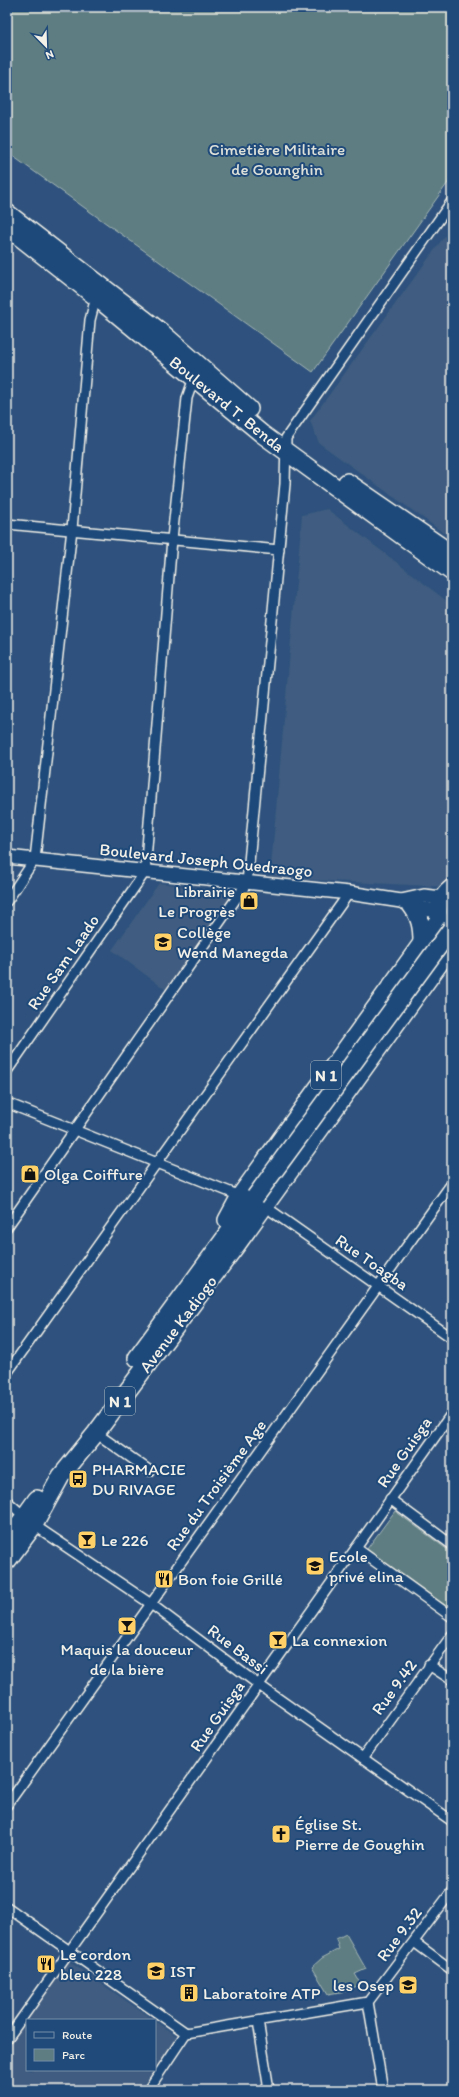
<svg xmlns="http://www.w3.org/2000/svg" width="459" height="2097" viewBox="0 0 459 2097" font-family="Itim,sans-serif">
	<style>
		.built { fill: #3f5c80 }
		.green { fill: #5d7d82; stroke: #a8b7b5 }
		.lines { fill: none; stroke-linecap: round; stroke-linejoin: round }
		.street-casing { stroke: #f4f1e8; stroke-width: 12 }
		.secondary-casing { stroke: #f4f1e8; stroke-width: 16 }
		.highway-casing { stroke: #f4f1e8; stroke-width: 20 }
		.street { stroke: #1f4a7a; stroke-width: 9 }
		.secondary { stroke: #1f4a7a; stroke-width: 13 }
		.highway { stroke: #1f4a7a; stroke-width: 17 }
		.highway-bridge-casing { stroke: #f4f1e8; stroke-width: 20; stroke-linecap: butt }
		.highway-bridge { stroke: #1f4a7a; stroke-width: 17 }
		.labels { text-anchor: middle; stroke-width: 4; stroke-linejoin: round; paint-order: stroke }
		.shield { fill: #1f4a7a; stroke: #b4bfc7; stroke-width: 1 }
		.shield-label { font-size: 16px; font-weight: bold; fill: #f4f1e8 }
		.park-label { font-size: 17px; fill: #dde0d9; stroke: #1f4a7a }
		.street-label { font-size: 17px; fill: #f4f1e8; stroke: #1f4a7a }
		.poi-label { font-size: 17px; fill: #f4f1e8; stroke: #1f4a7a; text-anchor: start }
	</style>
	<rect width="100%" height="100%" fill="#2e527d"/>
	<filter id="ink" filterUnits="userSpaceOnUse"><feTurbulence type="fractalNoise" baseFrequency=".025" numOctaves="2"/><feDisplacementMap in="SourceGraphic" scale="8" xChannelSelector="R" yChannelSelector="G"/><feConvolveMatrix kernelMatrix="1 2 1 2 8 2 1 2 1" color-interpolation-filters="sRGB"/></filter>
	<g filter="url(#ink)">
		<!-- built -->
		<g class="built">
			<path d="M452 226V539L319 443 310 421Z"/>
			<path d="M327 509 452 605V884L450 887 270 878 302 515Z"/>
			<path d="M159 883 239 893 166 990 112 950Z"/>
			<path d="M67 1960 154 2020H27V2070H154L140 2090H7V2044Z"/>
			<path d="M155 2021 178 2037 155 2069Z"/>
		</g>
		<!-- green -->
		<g class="green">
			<path d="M7 7H452V177L313 372 7 152Z"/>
			<path d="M395 1511 452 1553V1610L367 1549Z"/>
			<path d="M346 1934 366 1969 355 1974 361 1984 346 1991 328 1994 312 1967 322 1958 339 1949 336 1939Z"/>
		</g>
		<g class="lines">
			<defs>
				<g id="street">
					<path d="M7 524 279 550"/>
					<path d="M7 901 35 859 72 529 90 320 96 297"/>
					<path d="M7 1071 145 872 172 539 187 398 194 378"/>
					<path d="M7 1103 240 1196"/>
					<path d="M273 1212 452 1338"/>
					<path d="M7 1227 247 883 285 484 286 438 452 201"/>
					<path d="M7 1373 349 893"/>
					<path d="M96 1433 150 1471"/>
					<path d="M390 1499 452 1545"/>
					<path d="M7 1501 34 1525 151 1604 259 1685 452 1821"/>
					<path d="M356 1548 452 1617"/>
					<path d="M429 1665 452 1680"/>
					<path d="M363 1758 452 1635"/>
					<path d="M7 1805 452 1183"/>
					<path d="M7 1907 186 2033"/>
					<path d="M414 1942 452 1970"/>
					<path d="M368 2002 383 2090"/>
					<path d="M258 2021 269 2090"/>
					<path d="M186 2033 368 2002 452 1891"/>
					<path d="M7 2039 452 1413"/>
					<path d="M148 2090 186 2033"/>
				</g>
				<g id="secondary">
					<path d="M7 857 349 893 401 901 418 908 438 911"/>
					<path d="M401 901 424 896 442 898"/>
				</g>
				<g id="highway">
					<path d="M7 213 161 332 249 409"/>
					<path d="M7 227 96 297 262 434 452 572"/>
					<path d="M347 482 452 554"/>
					<path d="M411 905C420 917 422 926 422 942"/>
					<path d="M445 927C433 915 439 898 452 888"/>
					<path d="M227 1220 240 1196 440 918"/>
					<path d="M137 1358 255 1197"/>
					<path d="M7 1541 37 1499"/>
					<path d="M7 1561 34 1525 61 1476 96 1433 238 1243 452 946"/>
				</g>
			</defs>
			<!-- street casing -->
			<use href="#street" class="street-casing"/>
			<!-- secondary casing -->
			<use href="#secondary" class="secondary-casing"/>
			<!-- highway casing -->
			<use href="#highway" class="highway-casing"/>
			<!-- street -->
			<use href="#street" class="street"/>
			<!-- secondary -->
			<use href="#secondary" class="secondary"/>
			<!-- highway -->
			<use href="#highway" class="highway"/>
			<defs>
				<path id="highway-bridge" d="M255 1197 452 928"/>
			</defs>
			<!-- highway-bridge casing -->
			<use href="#highway-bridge" class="highway-bridge-casing"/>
			<!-- highway-bridge -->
			<use href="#highway-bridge" class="highway-bridge"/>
		</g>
	</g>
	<!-- icons -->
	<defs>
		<symbol id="shop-square" viewBox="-11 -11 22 22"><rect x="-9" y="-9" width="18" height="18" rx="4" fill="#ffd166" stroke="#1f4a7a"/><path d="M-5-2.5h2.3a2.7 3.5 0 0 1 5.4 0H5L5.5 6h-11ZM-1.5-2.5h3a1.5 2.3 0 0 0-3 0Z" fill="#111"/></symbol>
		<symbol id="school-square" viewBox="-11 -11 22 22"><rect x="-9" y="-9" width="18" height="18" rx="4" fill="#ffd166" stroke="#1f4a7a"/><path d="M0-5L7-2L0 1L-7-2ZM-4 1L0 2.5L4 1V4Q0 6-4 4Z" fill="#111"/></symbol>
		<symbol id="bus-square" viewBox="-11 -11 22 22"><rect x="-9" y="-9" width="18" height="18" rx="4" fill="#ffd166" stroke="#1f4a7a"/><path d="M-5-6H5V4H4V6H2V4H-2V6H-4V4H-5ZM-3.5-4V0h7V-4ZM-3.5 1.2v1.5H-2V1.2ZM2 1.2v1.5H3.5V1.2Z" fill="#111"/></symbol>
		<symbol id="bar-square" viewBox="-11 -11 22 22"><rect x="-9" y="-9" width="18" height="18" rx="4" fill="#ffd166" stroke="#1f4a7a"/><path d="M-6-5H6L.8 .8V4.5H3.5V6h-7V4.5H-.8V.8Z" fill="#111"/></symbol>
		<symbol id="restaurant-square" viewBox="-11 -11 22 22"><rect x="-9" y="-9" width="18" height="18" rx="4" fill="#ffd166" stroke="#1f4a7a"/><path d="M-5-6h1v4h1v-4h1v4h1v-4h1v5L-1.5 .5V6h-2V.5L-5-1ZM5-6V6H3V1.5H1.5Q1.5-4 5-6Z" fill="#111"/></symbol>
		<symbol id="church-square" viewBox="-11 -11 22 22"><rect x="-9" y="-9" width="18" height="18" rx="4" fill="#ffd166" stroke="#1f4a7a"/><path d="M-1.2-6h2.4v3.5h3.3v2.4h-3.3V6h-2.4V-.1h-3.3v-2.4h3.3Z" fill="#111"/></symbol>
		<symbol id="university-square" viewBox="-11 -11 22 22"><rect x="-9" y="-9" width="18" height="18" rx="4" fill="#ffd166" stroke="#1f4a7a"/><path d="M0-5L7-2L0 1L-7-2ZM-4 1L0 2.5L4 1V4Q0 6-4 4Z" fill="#111"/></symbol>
		<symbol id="building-square" viewBox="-11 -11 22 22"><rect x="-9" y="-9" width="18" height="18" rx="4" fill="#ffd166" stroke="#1f4a7a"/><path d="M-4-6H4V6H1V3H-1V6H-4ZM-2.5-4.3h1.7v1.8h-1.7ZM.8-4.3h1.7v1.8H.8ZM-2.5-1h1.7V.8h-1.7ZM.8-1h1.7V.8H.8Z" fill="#111"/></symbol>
	</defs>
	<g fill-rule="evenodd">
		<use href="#shop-square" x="238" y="890" width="22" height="22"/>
		<use href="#school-square" x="152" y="931" width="22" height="22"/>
		<use href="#shop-square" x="19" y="1163" width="22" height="22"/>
		<use href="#bus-square" x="67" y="1468" width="22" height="22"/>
		<use href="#bar-square" x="76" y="1529" width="22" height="22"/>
		<use href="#school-square" x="304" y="1555" width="22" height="22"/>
		<use href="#restaurant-square" x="153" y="1568" width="22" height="22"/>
		<use href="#bar-square" x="116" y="1615" width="22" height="22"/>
		<use href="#bar-square" x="267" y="1629" width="22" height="22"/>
		<use href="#church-square" x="270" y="1823" width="22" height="22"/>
		<use href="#restaurant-square" x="35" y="1953" width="22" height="22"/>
		<use href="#university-square" x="145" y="1960" width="22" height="22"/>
		<use href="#school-square" x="397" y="1974" width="22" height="22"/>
		<use href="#building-square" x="178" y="1982" width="22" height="22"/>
	</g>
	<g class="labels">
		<!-- shield labels -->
		<g class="shield">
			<rect x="311" y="1061" width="30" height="28" rx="3"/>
			<rect x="105" y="1387" width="30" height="28" rx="3"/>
		</g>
		<g class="shield-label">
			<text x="326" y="1081">N 1</text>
			<text x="120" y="1407">N 1</text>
		</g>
		<!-- park labels -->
		<g class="park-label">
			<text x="277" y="155">Cimetière Militaire<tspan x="277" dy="20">de Gounghin</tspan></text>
		</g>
		<!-- street labels -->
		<g class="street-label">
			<text transform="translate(227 404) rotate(39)" y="6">Boulevard T. Benda</text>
			<text transform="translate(206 860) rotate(6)" y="6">Boulevard Joseph Ouedraogo</text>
			<text transform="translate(63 962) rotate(-55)" y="6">Rue Sam Laado</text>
			<text transform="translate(372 1262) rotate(35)" y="6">Rue Toagba</text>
			<text transform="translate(178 1324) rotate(-53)" y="6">Avenue Kadiogo</text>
			<text transform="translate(404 1452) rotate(-55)" y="6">Rue Guisga</text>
			<text transform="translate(216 1485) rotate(-54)" y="6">Rue du Troisième Age</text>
			<text transform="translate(238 1649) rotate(37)" y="6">Rue Bassi</text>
			<text transform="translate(394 1687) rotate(-54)" y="6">Rue 9.42</text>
			<text transform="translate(217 1716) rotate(-55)" y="6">Rue Guisga</text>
			<text transform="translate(399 1934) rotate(-53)" y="6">Rue 9.32</text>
		</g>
		<!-- poi labels -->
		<g class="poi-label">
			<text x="235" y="897" text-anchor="end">Librairie<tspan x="235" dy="20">Le Progrès</tspan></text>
			<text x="177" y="938">Collège<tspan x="177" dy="20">Wend Manegda</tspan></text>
			<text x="44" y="1180">Olga Coiffure</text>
			<text x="92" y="1475">PHARMACIE<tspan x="92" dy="20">DU RIVAGE</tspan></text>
			<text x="101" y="1546">Le 226</text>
			<text x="329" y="1562">Ecole<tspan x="329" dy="20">privé elina</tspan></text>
			<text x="178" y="1585">Bon foie Grillé</text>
			<text x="292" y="1646">La connexion</text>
			<text x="127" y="1655" text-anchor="middle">Maquis la douceur<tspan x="127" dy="20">de la bière</tspan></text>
			<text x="295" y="1830">Église St.<tspan x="295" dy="20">Pierre de Goughin</tspan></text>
			<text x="60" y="1960">Le cordon<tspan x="60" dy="20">bleu 228</tspan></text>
			<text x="170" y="1977">IST</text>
			<text x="394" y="1991" text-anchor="end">les Osep</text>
			<text x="203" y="1999">Laboratoire ATP</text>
		</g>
	</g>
	<!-- margin -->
	<rect width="459" height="2097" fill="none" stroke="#1f4a7a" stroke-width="24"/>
	<rect x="12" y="12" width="435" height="2073" fill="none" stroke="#f4f1e8" stroke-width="1.5" filter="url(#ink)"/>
	<!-- legend -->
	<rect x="26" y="2019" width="130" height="52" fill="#1f4a7a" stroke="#748da6"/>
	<rect x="34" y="2032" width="20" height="6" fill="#1f4a7a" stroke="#748da6"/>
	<text x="62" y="2039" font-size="12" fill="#f4f1e8">Route</text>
	<rect x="34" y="2049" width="20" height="12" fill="#5d7d82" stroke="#748da6"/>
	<text x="62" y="2059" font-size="12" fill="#f4f1e8">Parc</text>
	<!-- north arrow -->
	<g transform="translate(46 46) rotate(157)" stroke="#1f4a7a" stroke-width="3" paint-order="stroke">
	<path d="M0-3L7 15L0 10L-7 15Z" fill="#f4f1e8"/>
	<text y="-6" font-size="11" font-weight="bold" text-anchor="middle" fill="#f4f1e8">N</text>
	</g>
</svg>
